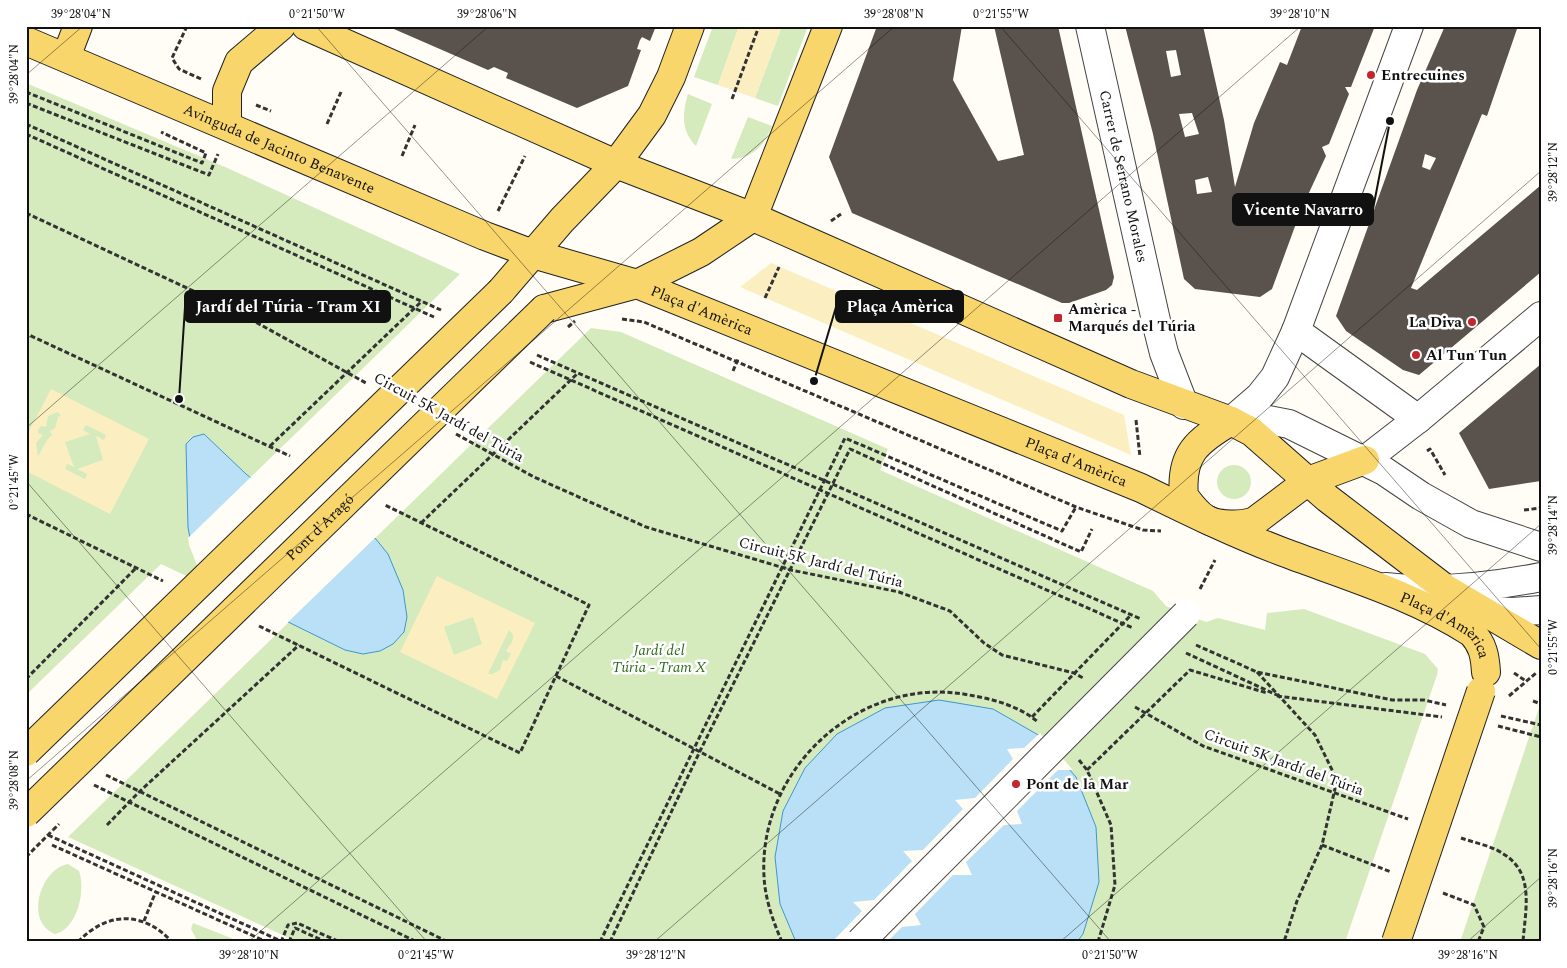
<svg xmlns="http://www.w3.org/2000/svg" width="1567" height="968" viewBox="0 0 1567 968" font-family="Spectral,serif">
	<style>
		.green { fill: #d5ebbd }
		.sand { fill: #fbeec1; fill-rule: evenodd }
		.water { fill: #b9e0f7; stroke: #3f96cf }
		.pier { fill: #fffdf5 }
		.building { fill: #5a524d; fill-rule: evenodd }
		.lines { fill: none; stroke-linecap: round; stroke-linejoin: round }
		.minor-casing { stroke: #444; stroke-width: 30 }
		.major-casing { stroke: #222; stroke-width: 30 }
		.path { stroke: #333; stroke-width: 3; stroke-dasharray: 5 2.5; stroke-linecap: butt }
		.minor { stroke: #fff; stroke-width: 28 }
		.major { stroke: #f9d66b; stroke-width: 28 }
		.minor-bridge-casing { stroke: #444; stroke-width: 30; stroke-linecap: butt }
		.major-bridge-casing { stroke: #222; stroke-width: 30; stroke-linecap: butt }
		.path-bridge { stroke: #333; stroke-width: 3; stroke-dasharray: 5 2.5; stroke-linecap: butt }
		.minor-bridge { stroke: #fff; stroke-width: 28 }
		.major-bridge { stroke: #f9d66b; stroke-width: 28 }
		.ticks { fill: none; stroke: #111; stroke-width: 1; stroke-opacity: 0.45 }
		.poi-dot { fill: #c4262e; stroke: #fff; stroke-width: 2 }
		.labels { text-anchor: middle; stroke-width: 5; stroke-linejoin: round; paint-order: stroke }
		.poi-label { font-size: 15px; font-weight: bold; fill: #111; stroke: #fff; text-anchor: start }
		.street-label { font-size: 15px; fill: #111; stroke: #fff }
		.park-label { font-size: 15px; font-style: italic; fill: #2f6b1f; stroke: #fff }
		.leader { fill: none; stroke: #111; stroke-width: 2 }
		.callout-dot { fill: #111; stroke: #fff; stroke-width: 2 }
		.callout { fill: #111; stroke: #111; stroke-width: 2 }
		.callout-label { font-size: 16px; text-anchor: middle; font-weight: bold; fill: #fff }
		.neatline { fill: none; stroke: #111; stroke-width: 2 }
		.ticks-label { font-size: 12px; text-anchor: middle; fill: #111 }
	</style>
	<rect width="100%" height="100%" fill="#fffdf5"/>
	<!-- green -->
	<g class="green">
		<path d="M713 26H739L718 85 694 77Z"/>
		<path d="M782 26H808L778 106 755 98Z"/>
		<path d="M26 83 225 167 460 274 190 536 218 591 161 564 26 695Z"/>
		<path d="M688 94 712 104 696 146C681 131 682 114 688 94Z"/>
		<path d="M748 117 772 126C764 146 753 158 731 159Z"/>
		<path d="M591 328 621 332 888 449 880 470 1153 591 1166 606 1206 622 1218 618 1265 630 1267 613 1304 609 1425 654 1438 669 1437 675 1345 942H298L68 837Z"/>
		<circle cx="1234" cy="482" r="17"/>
		<path d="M1541 702V942H1460Z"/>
		<path d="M68 864 79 871C86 891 77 929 55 934 24 922 40 869 68 864Z"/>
		<path d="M193 923 241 942H198L191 929Z"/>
	</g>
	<!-- sand -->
	<g class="sand">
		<path d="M739 26H782L755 98 718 85Z"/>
		<path d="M771 263 1124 415 1131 455 740 287Z"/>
		<path d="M51 389 149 439 110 514 26 471V437ZM57 412 61 415 58 417 55 428 50 431 52 435C45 440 42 451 38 456L36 443 43 435 38 433V430L41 426 46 427 48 416ZM86 425 106 435 104 440 96 436 103 460 77 469 87 474 85 479 65 469 67 464 74 467 65 442 90 434 83 430Z"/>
		<path d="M437 576 535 623 497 699 400 652ZM473 617 482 644 454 655 444 627ZM509 630C518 638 510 644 506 651L511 654 507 661 503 660 500 670 492 674H488Z"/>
	</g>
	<!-- water -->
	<g class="water">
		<path d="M204 434 246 474 307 522 375 538 388 554 403 590 407 617 404 632 393 644 380 651 363 654 345 650 272 614 191 544 188 527 186 444 193 437Z"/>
		<path d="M939 700 993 709 1040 736 1076 777 1096 827 1099 882 1083 934 1077 942H796L780 904 775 857 783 811 805 768 837 734 885 708Z"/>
	</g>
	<!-- pier -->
	<g class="pier">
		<path d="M252 476 317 525 350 528 376 537 286 624 216 593 201 575 189 545 188 538Z"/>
		<path d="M1040 733 1073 770H1058L1017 811 1022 824 1004 825 966 862 972 875H953L915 914 921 925 902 927 887 942H832L862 911 853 902 874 900 912 861 903 851 923 850 963 809 955 800 975 798 1013 759 1007 749 1024 748Z"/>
	</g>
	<!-- building -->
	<g class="building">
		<path d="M387 26H656L650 41 642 37 640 40 637 49 641 50 628 86 577 108 506 78 508 73 494 67 488 70Z"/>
		<path d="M877 26H962L953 80 998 161 1024 155 994 26H1058L1114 277 1112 285 1106 290 1069 303H1062L852 213 829 157Z"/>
		<path d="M1125 26H1203L1224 120 1235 187 1254 123 1280 62 1287 65 1302 26H1375L1351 87H1345L1349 94 1329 144 1322 147 1326 156 1301 210 1272 289 1260 297 1195 289 1184 279 1153 134ZM1176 50 1181 75 1171 77 1166 51ZM1192 113 1199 134 1185 137 1179 114ZM1208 177 1212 192 1197 194 1195 180Z"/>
		<path d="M1445 26H1518L1487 116 1482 114 1411 288 1417 290 1541 185V272L1419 375 1403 370 1346 331 1336 316 1417 90ZM1425 154 1436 158 1430 170 1422 167Z"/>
		<path d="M1541 364V481L1489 489 1459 433Z"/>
	</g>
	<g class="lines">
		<defs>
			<g id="minor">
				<path id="s1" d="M1090 26 1157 325 1164 353 1184 405"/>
				<path d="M1296 331 1418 419"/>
				<path d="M1231 421 1260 396 1275 377 1296 331 1409 26"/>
				<path d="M1231 421 1263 419 1289 424 1384 471 1421 496 1471 524 1541 547"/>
				<path d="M1365 460 1418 419 1541 316"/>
				<path d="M1385 587C1437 593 1490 587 1541 577"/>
				<path d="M1475 610 1512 612 1541 610"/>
			</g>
			<g id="major">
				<path d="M306 26 616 164 753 217 1131 384 1231 421 1252 432 1327 498 1446 589 1541 645"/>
				<path id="s2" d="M26 41 485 236 533 254 637 284 1141 488C1188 511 1235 534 1283 552 1347 576 1415 596 1472 633 1483 645 1485 656 1486 672"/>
				<path d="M66 57 78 26"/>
				<path d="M227 126V91L239 62 281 26"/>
				<path d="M501 291 562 220 616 164 652 115 671 77 690 26"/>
				<path d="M544 309 637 284 701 252 753 217 828 26"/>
				<path d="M1231 421C1197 441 1180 454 1184 496 1190 504 1197 514 1206 519 1217 526 1243 526 1255 521L1308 481 1365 460"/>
			</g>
		</defs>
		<!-- minor casing -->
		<use href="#minor" class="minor-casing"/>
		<!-- major casing -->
		<use href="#major" class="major-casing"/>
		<!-- path -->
		<g class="path">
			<path d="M187 26 172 58 179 69 201 79"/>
			<path d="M26 92 202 163 206 153 161 132"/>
			<path d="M732 99 759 26"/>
			<path d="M26 103 209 175 218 154"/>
			<path d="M256 105 271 111"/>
			<path d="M26 124 441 310"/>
			<path d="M327 124 341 92"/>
			<path d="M26 134 434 317"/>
			<path d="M402 156 415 125"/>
			<path d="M498 211 525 156"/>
			<path d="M26 213 232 309 366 383"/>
			<path d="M831 221 841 214"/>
			<path d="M765 298 779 267"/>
			<path d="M622 319 644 322 1076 507 1143 530 1161 531"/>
			<path d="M26 340 29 335 290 456"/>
			<path d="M537 355 1141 619"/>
			<path d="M530 362 1133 628"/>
			<path d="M733 371 738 359"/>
			<path d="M1136 420 1140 457"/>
			<path d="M456 434 534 477 646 527 791 570 899 592 950 611 984 643 1002 655 1074 673 1083 678"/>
			<path d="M270 446 422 301"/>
			<path d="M1427 451 1430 449 1445 475"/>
			<path d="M1524 510 1541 508"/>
			<path d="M26 514 163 581"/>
			<path d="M421 523 577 374"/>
			<path d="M1200 589 1215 560"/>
			<path d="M259 626 520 753 589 605 385 505"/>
			<path d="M1196 645 1257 672 1392 700H1424L1446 705"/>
			<path d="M1186 653 1279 696"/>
			<path d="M1257 672 1315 735 1337 780 1322 845 1297 901 1284 942"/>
			<path d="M1514 673 1526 681"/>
			<path d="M556 676 780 794"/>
			<path d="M26 679 136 568"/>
			<path d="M1277 696 1442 717"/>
			<path d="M1509 696 1536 673"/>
			<path d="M1533 701 1541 704"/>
			<path d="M1135 707 1203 746 1408 819"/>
			<path d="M1501 716 1541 725"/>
			<path d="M1032 717 1131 615"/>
			<path d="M1498 726 1541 737"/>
			<path d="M1079 760 1087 770 1111 825 1115 885 1098 942"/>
			<path d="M1087 770 1190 670 1267 693"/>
			<path d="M106 775 448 942"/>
			<path d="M94 785 417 942"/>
			<path d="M107 825 139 792 299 645"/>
			<path d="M48 835 283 942"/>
			<path d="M1461 838C1475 843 1493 846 1505 855 1535 874 1525 912 1523 942"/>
			<path d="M52 845 267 942"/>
			<path d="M1322 845 1391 872"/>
			<path d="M26 857 53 830"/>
			<path d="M1443 893 1474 905 1484 927 1478 942"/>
			<path d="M144 921 156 891"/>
			<path d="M78 942C107 911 144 911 172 942"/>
			<path d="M281 942 288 925 297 923 340 942"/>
			<path d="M289 942 295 928 326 942"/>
			<path d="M600 942 845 438 1062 531 1076 507"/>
			<path d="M610 942 700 751 850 449 1081 552 1092 529"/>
			<path d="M782 942C773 921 765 899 764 876 758 768 861 674 969 695 993 699 1019 706 1038 722"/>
		</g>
		<!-- minor -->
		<use href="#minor" class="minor"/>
		<!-- major -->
		<use href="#major" class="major"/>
		<defs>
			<path id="minor-bridge" d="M860 942 1186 614"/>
			<g id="major-bridge">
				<path d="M26 752 501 291"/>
				<path id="s3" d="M26 813 544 309"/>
				<path d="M1396 942 1481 691"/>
			</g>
		</defs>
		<!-- minor-bridge casing -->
		<use href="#minor-bridge" class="minor-bridge-casing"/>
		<!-- major-bridge casing -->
		<use href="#major-bridge" class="major-bridge-casing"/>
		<!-- path-bridge -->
		<g class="path-bridge">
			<path d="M568 327 575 321"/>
			<path d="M53 830 59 824"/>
		</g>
		<!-- minor-bridge -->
		<use href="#minor-bridge" class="minor-bridge"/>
		<!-- major-bridge -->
		<use href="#major-bridge" class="major-bridge"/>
	</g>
	<!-- ticks -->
	<path class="ticks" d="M316 26 1111 942M1000 26 1541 649M26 75 83 26M26 428 489 26M26 481 427 942M26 781 895 26M248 942 1301 26M654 942 1541 171M1060 942 1541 524M1467 942 1541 877"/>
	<!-- markers -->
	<g class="poi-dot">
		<circle cx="1371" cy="75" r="5"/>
		<rect x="1053" y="313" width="10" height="10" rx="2.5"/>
		<circle cx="1472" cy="322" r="5"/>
		<circle cx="1416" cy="355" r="5"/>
		<circle cx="1016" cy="784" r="5"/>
	</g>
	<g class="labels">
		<!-- poi labels -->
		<g class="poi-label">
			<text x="1381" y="80">Entrecuines</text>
			<text x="1068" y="314">Amèrica -<tspan x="1068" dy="17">Marqués del Túria</tspan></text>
			<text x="1462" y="327" text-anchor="end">La Diva</text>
			<text x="1426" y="360">Al Tun Tun</text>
			<text x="1026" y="789">Pont de la Mar</text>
		</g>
		<!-- street labels -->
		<g class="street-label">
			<text dy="5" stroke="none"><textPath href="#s2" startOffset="275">Avinguda de Jacinto Benavente</textPath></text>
			<text dy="5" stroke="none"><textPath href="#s1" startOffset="154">Carrer de Serrano Morales</textPath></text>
			<text dy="5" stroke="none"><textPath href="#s2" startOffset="728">Plaça d'Amèrica</textPath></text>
			<text transform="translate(449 417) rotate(29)" y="5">Circuit 5K Jardí del Túria</text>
			<text dy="5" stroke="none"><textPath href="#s2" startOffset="1132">Plaça d'Amèrica</textPath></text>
			<text dy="5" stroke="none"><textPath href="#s3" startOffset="410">Pont d'Aragó</textPath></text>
			<text transform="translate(821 562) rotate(14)" y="5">Circuit 5K Jardí del Túria</text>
			<text dy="5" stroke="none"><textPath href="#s2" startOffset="1538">Plaça d'Amèrica</textPath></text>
			<text transform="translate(1284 762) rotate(20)" y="5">Circuit 5K Jardí del Túria</text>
		</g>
		<!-- park labels -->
		<g class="park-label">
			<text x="659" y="655">Jardí del<tspan x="659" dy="17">Túria - Tram X</tspan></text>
		</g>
	</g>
	<!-- callouts -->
	<path class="leader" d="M1390 121L1373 209M814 381L836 307M179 399L185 307"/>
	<g class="callout-dot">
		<circle cx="1390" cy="121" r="5"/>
		<circle cx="814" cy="381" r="5"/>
		<circle cx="179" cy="399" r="5"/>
	</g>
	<g class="callout">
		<rect x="1233" y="194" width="140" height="31" rx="5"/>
		<rect x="836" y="291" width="127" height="31" rx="5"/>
		<rect x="185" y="291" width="205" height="31" rx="5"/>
	</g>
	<g class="callout-label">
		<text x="1303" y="215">Vicente Navarro</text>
		<text x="900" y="312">Plaça Amèrica</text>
		<text x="288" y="312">Jardí del Túria - Tram XI</text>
	</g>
	<!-- border -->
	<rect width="1567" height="968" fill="none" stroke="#ffffff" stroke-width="55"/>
	<rect x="28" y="28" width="1512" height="912" class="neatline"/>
	<g class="ticks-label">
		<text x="81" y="18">39°28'04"N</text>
		<text x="317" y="18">0°21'50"W</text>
		<text x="487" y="18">39°28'06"N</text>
		<text x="894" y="18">39°28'08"N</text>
		<text x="1001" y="18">0°21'55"W</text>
		<text x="1300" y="18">39°28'10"N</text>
		<text transform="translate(14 74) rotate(-90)" y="4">39°28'04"N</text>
		<text transform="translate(1553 172) rotate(-90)" y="4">39°28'12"N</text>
		<text transform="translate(14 482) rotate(-90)" y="4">0°21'45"W</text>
		<text transform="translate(1553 525) rotate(-90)" y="4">39°28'14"N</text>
		<text transform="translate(1553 647) rotate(-90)" y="4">0°21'55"W</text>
		<text transform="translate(14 780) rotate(-90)" y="4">39°28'08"N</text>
		<text transform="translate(1553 878) rotate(-90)" y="4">39°28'16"N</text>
		<text x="249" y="959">39°28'10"N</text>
		<text x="426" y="959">0°21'45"W</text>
		<text x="656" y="959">39°28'12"N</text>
		<text x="1110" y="959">0°21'50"W</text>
		<text x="1468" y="959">39°28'16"N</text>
	</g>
</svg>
